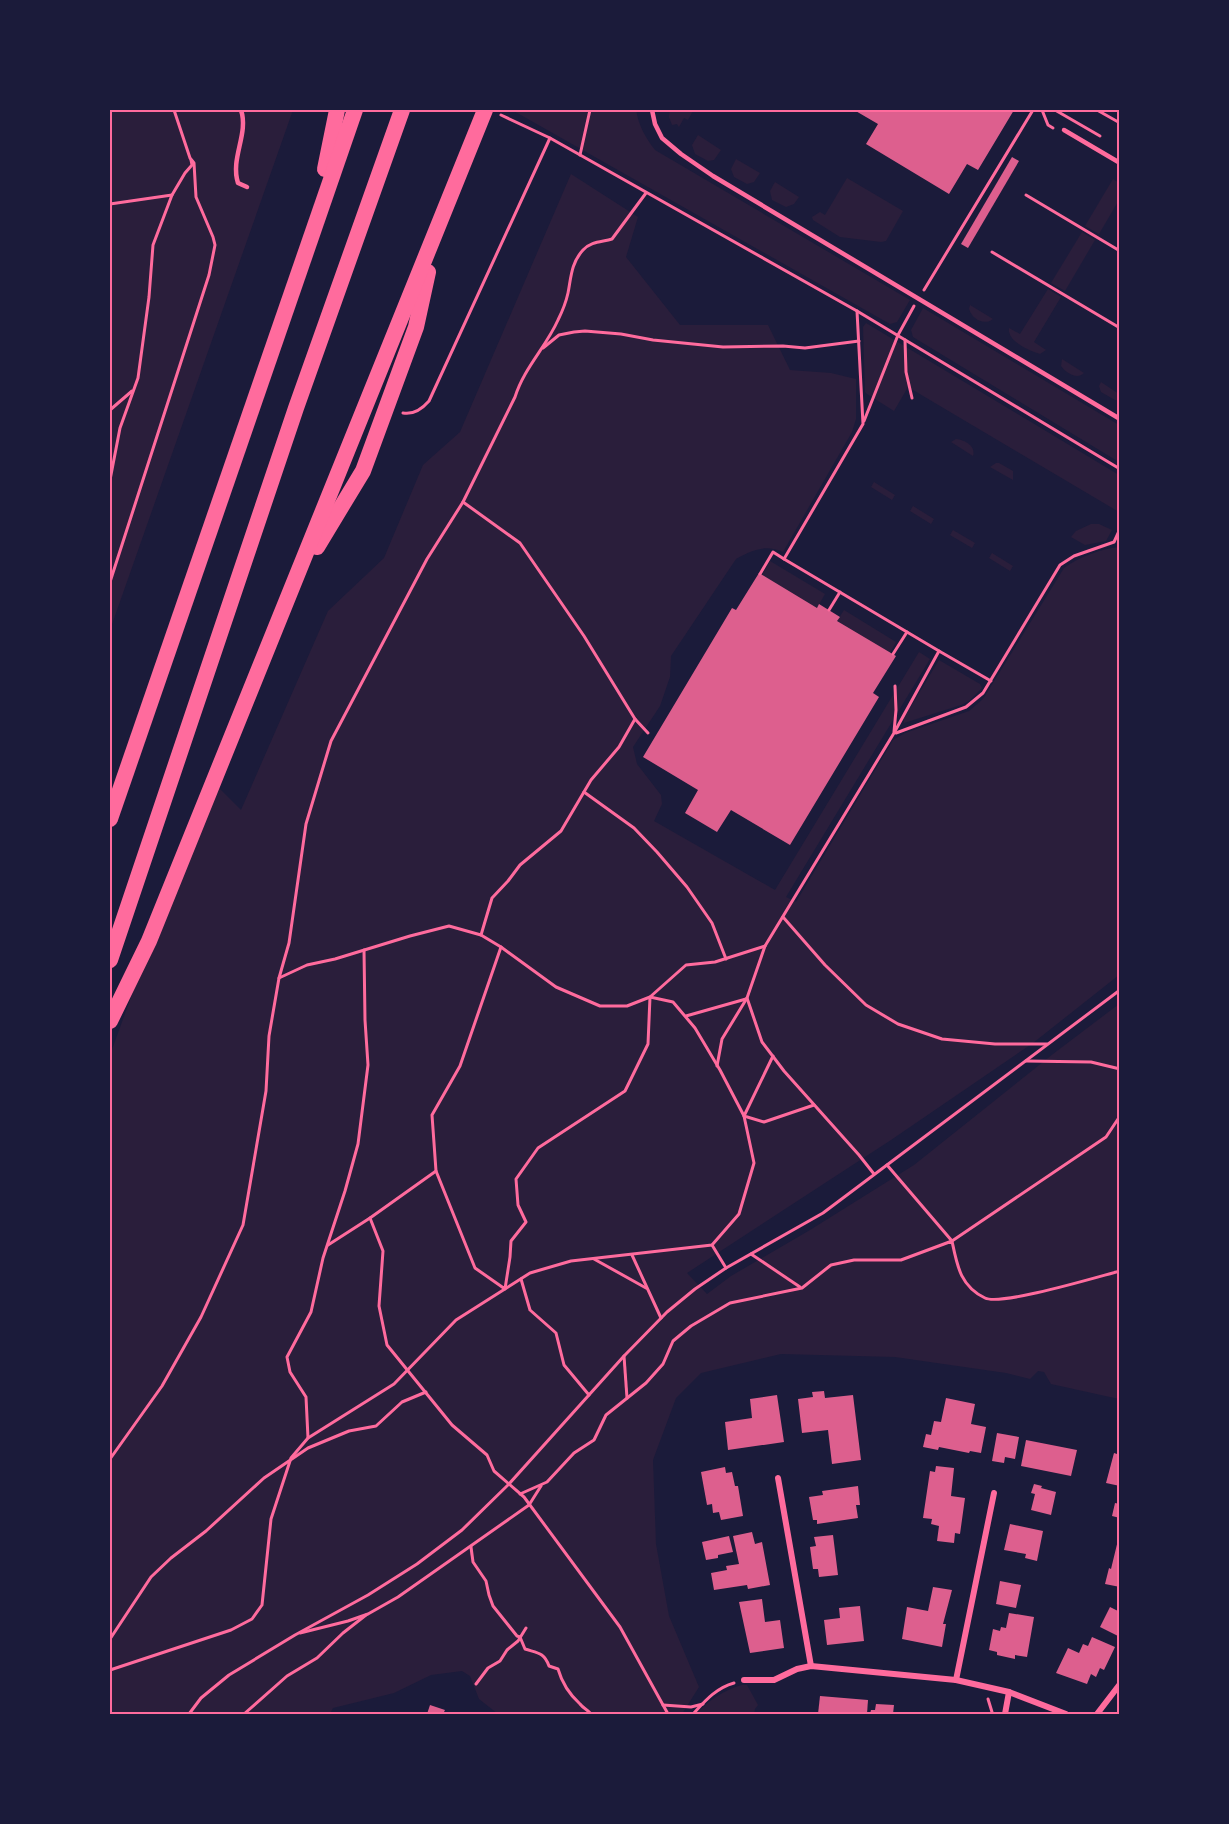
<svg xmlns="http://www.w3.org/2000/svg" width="1229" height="1824" viewBox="0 0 1229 1824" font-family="Cabin,sans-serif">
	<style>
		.green { fill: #2a1e3b }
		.building { fill: #dd5f8e }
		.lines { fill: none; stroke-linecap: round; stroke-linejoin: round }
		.path { stroke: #ff6b9d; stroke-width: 3 }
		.service { stroke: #ff6b9d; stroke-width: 4.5 }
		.minor { stroke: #ff6b9d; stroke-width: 6 }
		.motorway { stroke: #ff6b9d; stroke-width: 16 }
		.neatline { fill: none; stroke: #ff6b9d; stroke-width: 2 }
	</style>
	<rect width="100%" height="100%" fill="#1b1b3a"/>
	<!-- green -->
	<g class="green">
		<path d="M110 110H293L110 630Z"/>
		<path d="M512 110H636C639 126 645 137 655 150L910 300 897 322 890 324Z"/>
		<path d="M670 110H691L693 111 688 120 684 118 679 127 677 124 672 125 669 117Z"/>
		<path d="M698 135 721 150 714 160 708 161 695 154 692 145Z"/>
		<path d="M736 159 760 173 754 182 747 184 734 177 731 169Z"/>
		<path d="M571 174 638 217 626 257 680 325H768L790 370 831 373 856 379V419L852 432 783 552C766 544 752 550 736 559L671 656 670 677 660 706 633 747 637 764 661 795 662 804 654 821 775 890 919 652 930 659 786 897 796 902 893 740 905 733 969 711 983 699 1064 568C1079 557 1101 549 1119 547V975L1033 1043 891 1140 687 1273 707 1294 731 1276 810 1230 914 1165 1053 1054 1119 1004V1399L1051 1384 1044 1372 1038 1371 1030 1379 1006 1373 895 1357 781 1354 701 1373 676 1398 653 1460 656 1544 669 1616 699 1687 682 1714H498L479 1699 470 1676 462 1671 431 1675 394 1693 333 1708 330 1714H110V1055L151 942 216 785 241 810 328 611 384 558 423 465 460 432Z"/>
		<path d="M847 178 903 211 886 241 881 242 840 237 813 220 812 217 820 212 825 215Z"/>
		<path d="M1113 179 1119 183V200L1099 234 1085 226Z"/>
		<path d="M775 182 799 197 794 204 786 207 772 200 770 191Z"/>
		<path d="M1082 232 1095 240 1065 291 1051 283Z"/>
		<path d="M1048 289 1061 297 1034 342 1046 350 1040 354C1028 350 1007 341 1009 328L1020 334Z"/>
		<path d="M970 305 993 319C984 326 972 319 969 309Z"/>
		<path d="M923 308 1119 425V462L913 337 911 330Z"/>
		<path d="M866 323 1119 475V512L908 387 894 411 867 394 865 392 863 327Z"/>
		<path d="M1062 359 1084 373C1077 380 1066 373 1061 366Z"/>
		<path d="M1101 382 1119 394V400H1115L1101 392 1099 386Z"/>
		<path d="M956 439C965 440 976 446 973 456L951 442Z"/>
		<path d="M996 463H999L1013 471V480L990 467Z"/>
		<path d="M874 482 895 495 892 500 871 487Z"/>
		<path d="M913 506 934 519 931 524 910 511Z"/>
		<path d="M1091 524H1099L1112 530 1106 541 1085 545 1071 537 1076 531Z"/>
		<path d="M953 530 975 543 972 548 950 535Z"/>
		<path d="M992 553 1013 566 1010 571 989 558Z"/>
		<path d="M770 561 825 594 817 608 762 575Z"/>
		<path d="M844 610 896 642 890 653 837 621Z"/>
		<path d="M939 660 980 684 982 688 969 701 961 705 904 723V718Z"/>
		<path d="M742 1685H747L758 1705 755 1709 754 1714H696C709 1700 724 1690 742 1685Z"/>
	</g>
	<!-- building -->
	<g class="building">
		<path d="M854 110H1014L978 170 967 164 949 194 866 144 878 124Z"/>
		<path d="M1012 157 1019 161 968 248 961 244Z"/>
		<path d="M759 573 817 608 819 604 840 617 837 621 896 656 873 693 879 697 790 845 731 810 717 832 685 813 698 790 643 757 732 608 736 610Z"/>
		<path d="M824 1391 825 1398 853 1395 861 1460 832 1464 828 1430 802 1433 798 1399 813 1397 812 1392Z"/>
		<path d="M777 1395 784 1442 728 1450 725 1422 752 1418 750 1399Z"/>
		<path d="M946 1398 975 1404 971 1424 986 1427 981 1453 970 1451 969 1453 939 1447 938 1450 923 1447 926 1434 931 1435 934 1421 941 1422Z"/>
		<path d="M997 1433 1019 1437 1015 1459 1005 1457 1004 1463 992 1461Z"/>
		<path d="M1026 1440 1077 1450 1071 1476 1021 1466Z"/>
		<path d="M1114 1453 1120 1455V1486L1106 1483Z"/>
		<path d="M936 1466 954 1468 951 1496 965 1498 960 1534 955 1533 954 1543 937 1541 939 1526 931 1524 932 1519 923 1518 930 1471 935 1472Z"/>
		<path d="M725 1467 726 1473 732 1472 735 1486H738L743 1516 721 1520 719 1512 713 1513 712 1504 707 1505 701 1472Z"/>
		<path d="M1034 1484 1042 1486 1041 1488 1056 1492 1051 1515 1031 1510 1035 1494 1031 1493Z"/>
		<path d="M858 1486 860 1505H856L858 1518 817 1524V1520H813L809 1497 823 1495 822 1491Z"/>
		<path d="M1115 1503 1120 1504V1518L1112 1516Z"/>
		<path d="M1010 1524 1043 1531 1037 1561 1025 1558 1026 1554 1004 1550Z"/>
		<path d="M752 1532 755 1544 762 1542 770 1585 748 1589 747 1585 714 1590 711 1573 727 1570 726 1566 739 1564 733 1536Z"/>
		<path d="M833 1535 838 1575 819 1577 818 1569H813L810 1547 816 1546 814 1537Z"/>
		<path d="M729 1536 733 1552 718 1555V1558L706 1560 702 1542Z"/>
		<path d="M1119 1536H1120V1587L1105 1584 1109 1568 1111 1569Z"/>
		<path d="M1000 1581 1021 1585 1016 1608 996 1604Z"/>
		<path d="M933 1587 952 1590 943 1624H946L942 1647 902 1639 907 1607 928 1611Z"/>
		<path d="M762 1599 765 1622 780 1620 784 1648 750 1653 739 1602Z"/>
		<path d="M860 1606 864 1641 827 1645 824 1620 840 1618 839 1608Z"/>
		<path d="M1110 1607 1120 1612V1637L1100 1627Z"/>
		<path d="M1009 1613 1034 1617 1027 1657 1015 1655V1659L997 1655V1652L989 1650 993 1629 1000 1631 1001 1627 1006 1628Z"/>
		<path d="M1092 1637 1115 1647 1104 1670 1100 1668 1096 1677 1091 1674 1087 1684 1056 1673 1068 1648 1079 1653 1083 1644 1088 1646Z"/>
		<path d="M820 1696 868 1700 867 1714H818Z"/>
		<path d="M876 1704 894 1705 893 1714H870L871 1710H875Z"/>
		<path d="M430 1705 445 1710 443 1714H427Z"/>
	</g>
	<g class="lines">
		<!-- path -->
		<g class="path">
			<path d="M1042 110 1048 125 1053 128"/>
			<path d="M1055 110 1100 136"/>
			<path d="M1097 110 1120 123"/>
			<path d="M501 115 550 138 857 311 1120 469"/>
			<path d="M580 155 590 110"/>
			<path d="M1026 195 1120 251"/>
			<path d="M110 204 172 195"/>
			<path d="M992 252 1120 328"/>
			<path d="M924 290 1033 110"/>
			<path d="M857 311 863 424 784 559 939 651 894 733 765 946 747 998 762 1042 784 1071 859 1155 874 1174"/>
			<path d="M905 340 906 372 912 398"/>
			<path d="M543 348 559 335 574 332 585 331 621 334 653 340 723 347 783 346 805 348 859 341"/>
			<path d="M110 410 132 391"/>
			<path d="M403 413C414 415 422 409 429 401L550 138"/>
			<path d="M864 421 898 335 914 306"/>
			<path d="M110 480 120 428 138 378 149 297 153 245 172 195 185 173 192 165 191 160"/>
			<path d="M463 502 520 543 584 636 635 719 619 747 591 780 561 831 520 865 508 881 492 898 481 935"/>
			<path d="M760 574 773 552 784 559"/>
			<path d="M110 582 209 275 215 245 213 237 196 197 194 163 190 158 174 110"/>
			<path d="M829 610 840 592"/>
			<path d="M939 651 991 681"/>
			<path d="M893 654 907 632"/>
			<path d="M635 719 648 733"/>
			<path d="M894 732 896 710 895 686"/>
			<path d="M896 733 966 707 983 693 1060 565 1074 556 1114 542 1120 529"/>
			<path d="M584 792 634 828 657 852 687 887 712 923 726 959"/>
			<path d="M783 917 825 965 866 1005 898 1024 942 1039 995 1044H1047"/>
			<path d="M501 947 460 1066 432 1115 436 1171 370 1218 383 1251 379 1306 387 1345 452 1425 487 1455 494 1471 524 1497 620 1627 668 1714"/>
			<path d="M279 978 289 943 306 824 331 741 427 559 463 502 515 397C524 368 546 347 558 320 562 312 566 302 568 293 571 278 571 263 583 250 591 241 602 242 612 239L646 193"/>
			<path d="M686 1016 746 999"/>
			<path d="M773 1056 744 1116 764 1122 814 1105"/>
			<path d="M1026 1061 1091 1062 1120 1069"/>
			<path d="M717 1066 722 1039 747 998"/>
			<path d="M887 1165 952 1241 1106 1137 1120 1116"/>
			<path d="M436 1171 475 1268 505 1289 510 1257 511 1241 526 1222 518 1205 516 1179 538 1148 625 1091 648 1044 650 997 686 965 715 962 765 946"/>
			<path d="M328 1245 370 1218"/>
			<path d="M712 1245 726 1268"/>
			<path d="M751 1254 800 1287"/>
			<path d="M632 1255 661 1318"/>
			<path d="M594 1259 646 1288"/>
			<path d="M521 1279 530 1310 556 1333 564 1365 589 1395"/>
			<path d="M624 1356 627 1398"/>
			<path d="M308 1438 306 1397 290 1372 287 1357 311 1312 323 1258 345 1191 358 1144 368 1065 365 1020 364 950"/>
			<path d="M110 1459 162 1386 201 1317 243 1225 266 1091 269 1036 279 978 307 965 335 959 410 936 449 926 481 935 501 947 556 987 600 1006H627L650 997 673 1002 695 1028 720 1070 744 1116 754 1163 739 1214 712 1245 571 1261 530 1273 456 1320 394 1384 308 1438 291 1458 271 1519 262 1605 252 1619 231 1630 110 1670"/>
			<path d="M520 1494 547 1482 574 1453 594 1440 606 1415 646 1383 663 1364 673 1341 691 1326 730 1303 802 1288 831 1265 854 1260H901L952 1241C957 1265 960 1286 985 1298 1001 1306 1097 1277 1120 1271"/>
			<path d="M472 1555 471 1547 473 1562 486 1581 489 1595 493 1606 517 1636 520 1637 525 1649C537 1653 544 1652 549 1666L558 1669C562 1683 569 1694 580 1704 584 1709 587 1709 591 1714"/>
			<path d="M300 1633 348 1621 368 1614 398 1597 529 1505 541 1486"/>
			<path d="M110 1639 151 1577 171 1558 206 1531 264 1478 308 1448 349 1431 376 1426 402 1402 426 1392"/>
			<path d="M476 1684 488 1668 500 1661 507 1650 518 1641 526 1628"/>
			<path d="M988 1699 992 1712"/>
			<path d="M663 1705 691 1707 703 1704"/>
			<path d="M189 1714 201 1698 229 1675 295 1635 368 1595 417 1564 462 1530 509 1484 624 1356 667 1312 695 1289 726 1268 823 1213 1120 990"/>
			<path d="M244 1714 287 1676 317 1658 343 1633 366 1615"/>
			<path d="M693 1714C705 1701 716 1688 734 1683"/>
		</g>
		<!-- service -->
		<g class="service">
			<path d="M241 110C249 134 230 158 238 183L247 187"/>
			<path d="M652 110 655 124 662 138 681 154 713 176 1120 419"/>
			<path d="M1064 130 1120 163"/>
		</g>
		<!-- minor -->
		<g class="minor">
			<path d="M778 1478 811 1666"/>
			<path d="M744 1680H774L797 1669 811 1666 956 1680 1009 1692 1066 1714"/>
			<path d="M956 1680 994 1493"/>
			<path d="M1005 1714 1009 1692"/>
			<path d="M1097 1714 1120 1684"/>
		</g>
		<!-- motorway -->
		<g class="motorway">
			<path d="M325 169 337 110"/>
			<path d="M317 547 363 471 416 327 428 272"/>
			<path d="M110 819 355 110"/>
			<path d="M110 960 296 408 402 110"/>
			<path d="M110 1021 149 941 485 110"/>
		</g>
	</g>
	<!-- border -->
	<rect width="1229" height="1824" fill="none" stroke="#1b1b3a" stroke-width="222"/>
	<rect x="111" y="111" width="1007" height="1602" class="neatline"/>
</svg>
